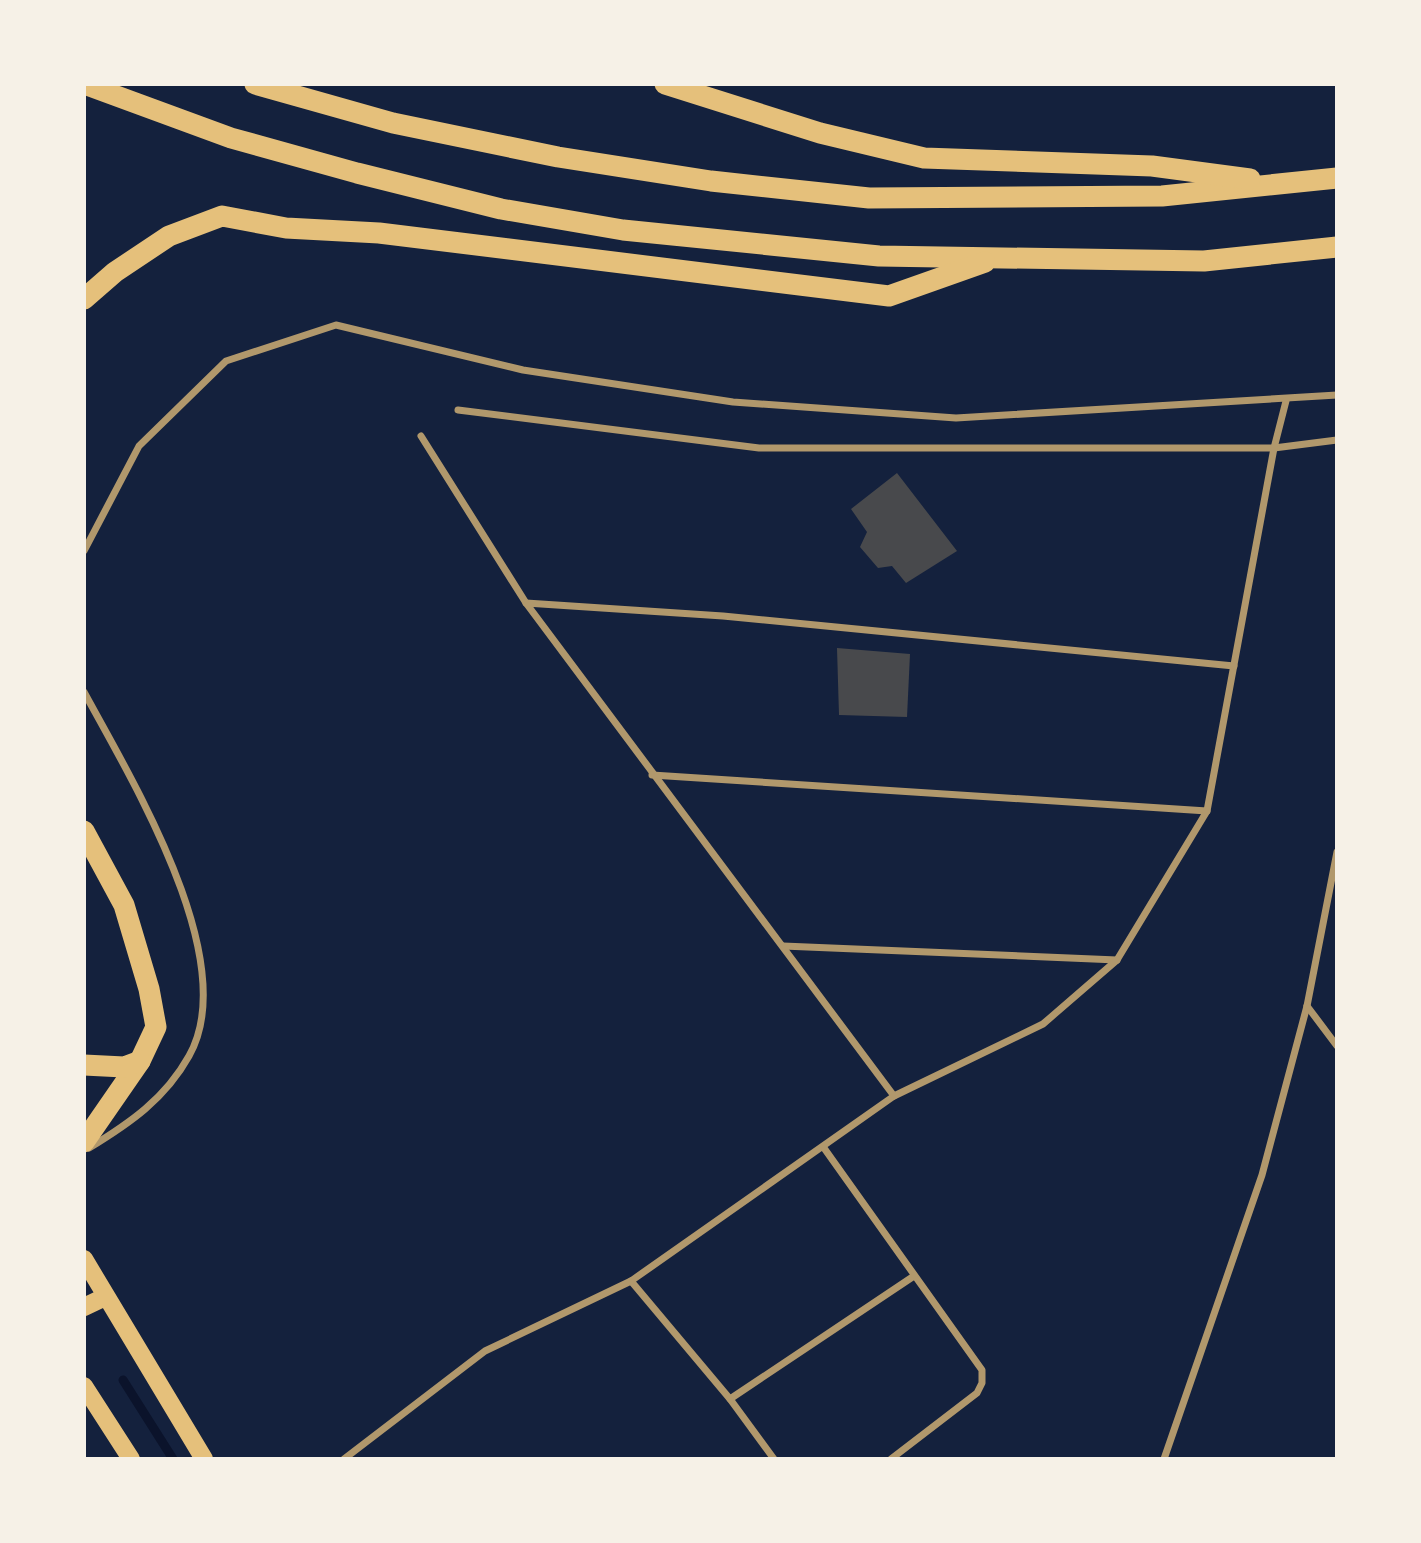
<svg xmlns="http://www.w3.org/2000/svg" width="1421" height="1543" viewBox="0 0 1421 1543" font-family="'Nunito Sans',sans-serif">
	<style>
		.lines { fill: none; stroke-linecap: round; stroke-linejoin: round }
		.stream { stroke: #0b132b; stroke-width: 9 }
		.building { fill: #48494c }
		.minor { stroke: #b1986c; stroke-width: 7 }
		.primary { stroke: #e5c07b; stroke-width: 18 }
		.motorway { stroke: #e5c07b; stroke-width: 21 }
	</style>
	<rect width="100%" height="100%" fill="#14213d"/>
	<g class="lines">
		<!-- stream -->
		<path class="stream" d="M123 1380 173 1459"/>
	</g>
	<!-- building -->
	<g class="building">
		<path d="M897 473 957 551 906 583 892 566 878 568 860 547 867 532 851 509Z"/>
		<path d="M837 648 910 654 907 717 839 715Z"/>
	</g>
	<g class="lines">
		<!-- minor -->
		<g class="minor">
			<path d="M458 410 759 448H1274L1337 440"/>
			<path d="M421 436 526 603 894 1096"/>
			<path d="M84 551 139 446 226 361 336 325 523 370 733 402 956 418 1337 395"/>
			<path d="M526 603 723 616 1234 666"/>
			<path d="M84 692C130 777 243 961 189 1056 165 1099 130 1123 89 1148"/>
			<path d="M652 775 1207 811"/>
			<path d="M783 946 1117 960"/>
			<path d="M1307 1006 1337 1046"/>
			<path d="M824 1148 982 1370V1383L977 1393 891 1459"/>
			<path d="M631 1281 730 1399 774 1459"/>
			<path d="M730 1399 914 1276"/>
			<path d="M344 1459 485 1351 631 1281 894 1096 1043 1024 1117 960 1207 811 1274 448 1286 401"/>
			<path d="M1164 1459 1262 1175 1307 1006 1337 852"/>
		</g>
		<!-- primary -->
		<g class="primary">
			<path d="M84 1259 204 1459"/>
			<path d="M84 1307 105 1297"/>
			<path d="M84 1386 131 1459"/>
		</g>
		<!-- motorway -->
		<g class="motorway">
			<path d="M84 84 231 138 357 173 501 209 623 230 879 256 1204 261 1337 247"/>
			<path d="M255 84 393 123 558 157 711 181 869 198 1162 196 1337 178"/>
			<path d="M665 84 820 133 924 158 1152 166 1250 179"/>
			<path d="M84 299 115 272 169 236 222 216 286 228 379 233 889 296 985 262"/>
			<path d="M84 831 124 905 149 989 156 1027 140 1061 84 1142"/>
			<path d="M84 1065 124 1067 140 1061"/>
		</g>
	</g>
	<!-- border -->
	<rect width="1421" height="1543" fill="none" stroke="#f6f1e7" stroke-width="172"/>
</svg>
